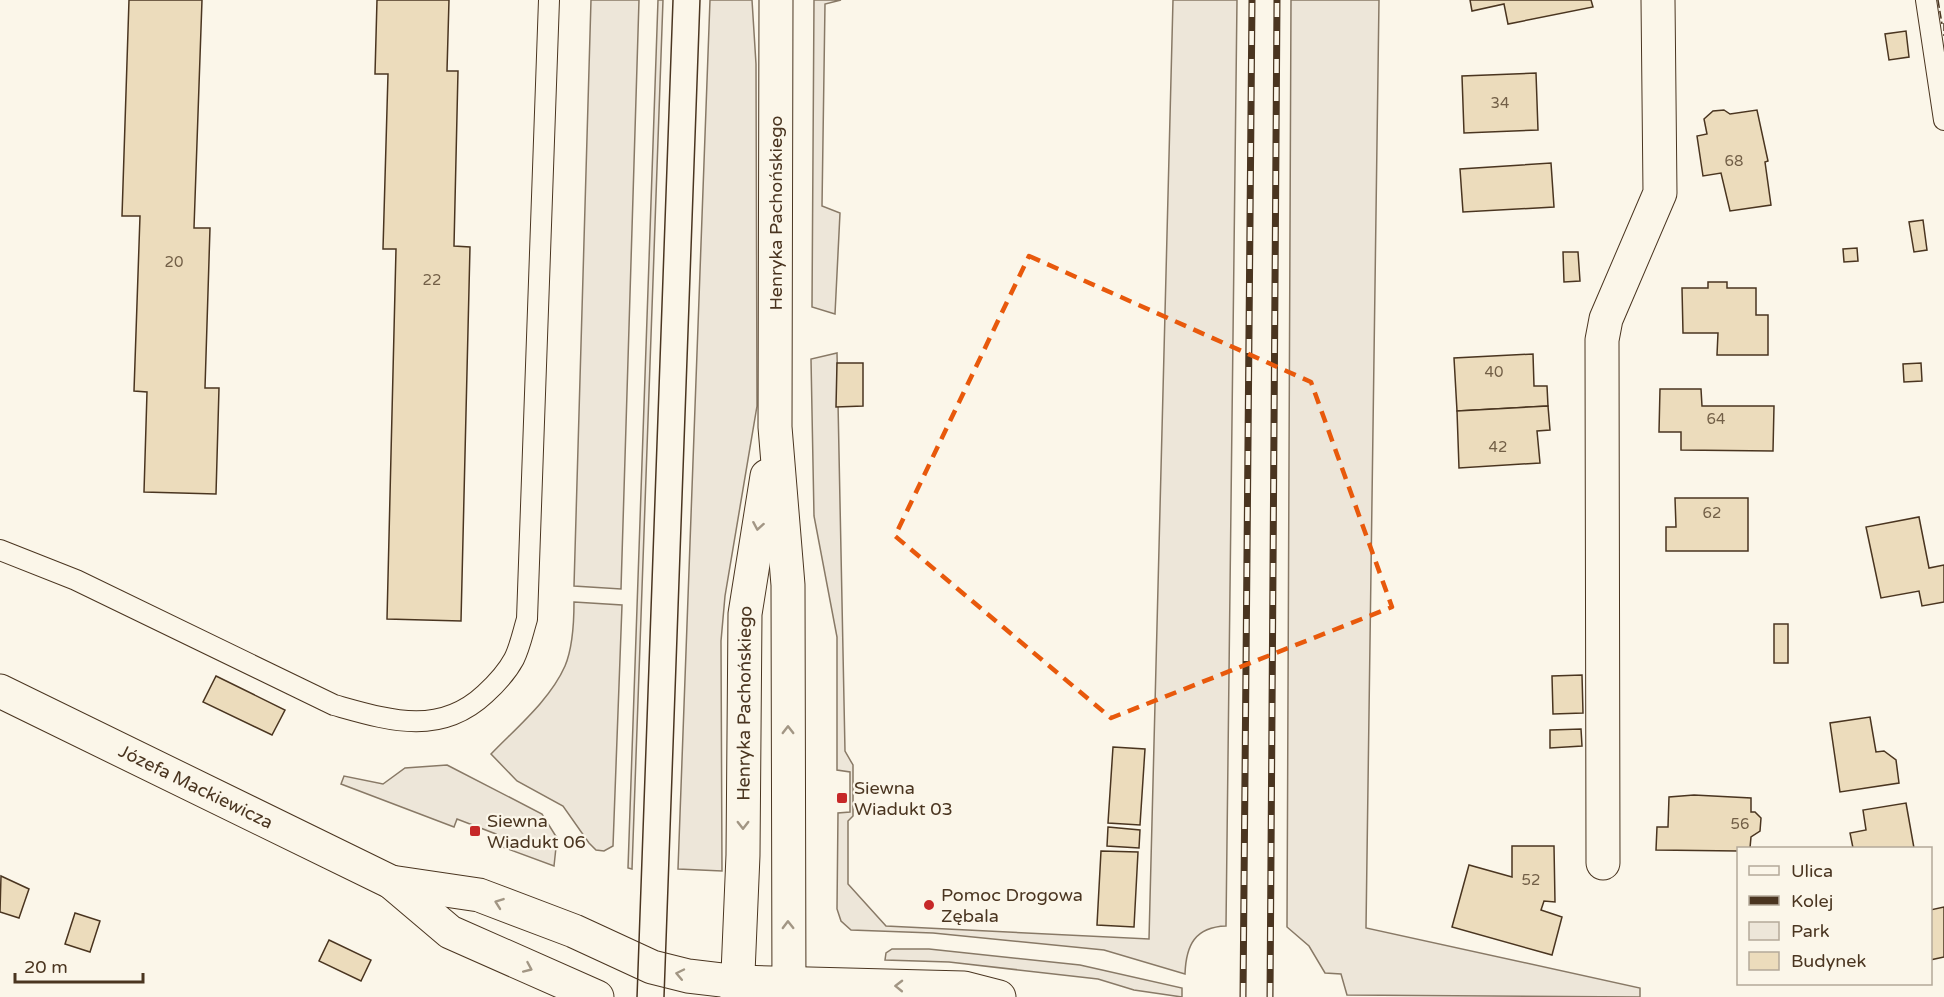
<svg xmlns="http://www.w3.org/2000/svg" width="1944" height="997" viewBox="0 0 1944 997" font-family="'Varela Round',sans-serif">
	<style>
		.green { fill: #ede6d9; stroke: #887966; stroke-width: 1.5 }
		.building { fill: #ecdcbc; stroke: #4a3520; stroke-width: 1.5 }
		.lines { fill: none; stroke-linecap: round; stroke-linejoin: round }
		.lane-casing { stroke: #4a3520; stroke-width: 22 }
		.street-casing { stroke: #4a3520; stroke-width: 35 }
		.secondary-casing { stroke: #4a3520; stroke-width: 35 }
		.lane { stroke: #fbf6e9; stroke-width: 20 }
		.street { stroke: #fbf6e9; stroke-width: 33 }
		.secondary { stroke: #fbf6e9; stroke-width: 33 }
		.tram { stroke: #4a3520; stroke-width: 1.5 }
		.rail-casing { stroke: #4a3520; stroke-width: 7 }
		.rail { stroke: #fbf6e9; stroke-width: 4.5; stroke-dasharray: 14; stroke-linecap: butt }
		.fence { stroke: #4a3520; stroke-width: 1.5; stroke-dasharray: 8 3; stroke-linecap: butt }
		.oneway { stroke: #a29684 }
		.marked { fill: none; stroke: #e8590c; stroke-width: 4.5; stroke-dasharray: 12 8; stroke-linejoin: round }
		.poi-dot { fill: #c62828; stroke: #fbf6e9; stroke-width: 2 }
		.labels { text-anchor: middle; stroke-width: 4.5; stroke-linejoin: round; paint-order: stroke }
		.number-label { font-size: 15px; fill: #725f47 }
		.street-label { font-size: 18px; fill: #4a3520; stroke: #fbf6e9 }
		.poi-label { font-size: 18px; fill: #4a3520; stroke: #fbf6e9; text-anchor: start }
	</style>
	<rect width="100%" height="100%" fill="#fbf6e9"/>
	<!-- green -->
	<g class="green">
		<path d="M591 0H639L621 589 574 586Z"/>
		<path d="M658 0H663L632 869 628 868Z"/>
		<path d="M710 0H752L756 64 757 406 725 596 721 641 722 871 678 869Z"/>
		<path d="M814 0H841L825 4 822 206 840 213 835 314 812 307Z"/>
		<path d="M1173 0H1237L1226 926C1195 927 1186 945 1185 974L1104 950 933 933 851 930 841 921 837 909 838 813 850 812V772L837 770V637L814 516 811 359 837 353 845 751 853 765V816L848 821V884L886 926 1149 939Z"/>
		<path d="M1291 0H1379L1366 928 1640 988V997L1347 995 1341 974 1325 973 1309 946 1287 927Z"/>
		<path d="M574 602 622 605 613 846 604 851 596 850 589 843 563 806 517 781 491 754C516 728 550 700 565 666 573 647 574 623 574 602Z"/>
		<path d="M447 765 542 814 557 838 554 866 492 843 496 834 457 819 454 827 341 784 344 776 383 784 405 768Z"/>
		<path d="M892 949H929L1080 965 1182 988V997L1134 990 1098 979 949 962 885 960 886 953Z"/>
	</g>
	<!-- building -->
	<g class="building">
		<path d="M129 0H202L194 228H210L205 388H219L216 494 144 492 147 392 134 391 140 216H122Z"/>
		<path d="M377 0H449L447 71H458L454 246 470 247 461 621 387 619 396 249H383L388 74H375Z"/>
		<path d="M1470 0H1591L1593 7 1508 24 1504 4 1472 11Z"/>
		<path d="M1906 31 1909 57 1889 60 1885 34Z"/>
		<path d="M1536 73 1538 130 1464 133 1462 76Z"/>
		<path d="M1724 110 1730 114 1757 110 1768 161 1765 162 1771 205 1730 211 1721 173 1703 176 1697 136 1707 134 1704 119 1713 111Z"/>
		<path d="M1551 163 1554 207 1463 212 1460 169Z"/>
		<path d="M1923 220 1927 250 1914 252 1909 222Z"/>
		<path d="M1857 248 1858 261 1844 262 1843 249Z"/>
		<path d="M1563 252H1578L1580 281 1564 282Z"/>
		<path d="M1708 282H1727V288H1756V315H1768V355H1717L1718 333H1683L1682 288H1708Z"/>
		<path d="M1533 354 1534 386H1547L1548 406 1457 411 1454 358Z"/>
		<path d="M837 363H863V406L836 407Z"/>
		<path d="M1921 363 1922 381 1904 382 1903 364Z"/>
		<path d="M1660 389H1701L1702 406H1774L1773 451 1681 450V432H1659Z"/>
		<path d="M1548 406 1550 430 1537 431 1540 463 1459 468 1457 411Z"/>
		<path d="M1675 498H1748V551H1666V527H1676Z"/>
		<path d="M1919 517 1929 568 1944 565V602L1922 606 1919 591 1881 598 1866 527Z"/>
		<rect x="1774" y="624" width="14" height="39"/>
		<path d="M1582 675 1583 713 1553 714 1552 676Z"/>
		<path d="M216 676 285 710 272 735 203 702Z"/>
		<path d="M1870 717 1876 752 1884 751 1896 760 1899 783 1840 792 1830 723Z"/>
		<path d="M1581 729 1582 746 1550 748V730Z"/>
		<path d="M1113 747 1145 749 1140 825 1108 823Z"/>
		<path d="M1694 795 1751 798V812H1755L1761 818 1760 831 1751 837 1750 848H1738V851L1656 850 1657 827H1668L1669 797Z"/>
		<path d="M1906 803 1914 848H1853L1850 833 1866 830 1863 810Z"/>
		<path d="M1108 827 1140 830 1139 848 1107 846Z"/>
		<path d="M1512 846H1554L1555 902 1544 901 1541 910 1562 917 1552 955 1452 927 1469 865 1512 877Z"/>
		<path d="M1101 851 1138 852 1134 927 1097 925Z"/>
		<path d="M1 876 29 889 19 918 0 912Z"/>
		<path d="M1944 907V957L1930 960V910Z"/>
		<path d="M75 913 100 921 90 952 65 944Z"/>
		<path d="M329 940 371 960 361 981 319 961Z"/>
	</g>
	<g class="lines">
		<defs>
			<g id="lane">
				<path d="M1926 0 1944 120"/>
				<path d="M0 550 76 580 334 705C388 720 439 737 485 694 496 684 507 672 514 659 520 647 523 632 527 619L549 0"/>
			</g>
			<path id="street" d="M1603 863 1602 340 1606 319 1660 193 1658 0"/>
			<g id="secondary">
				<path d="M776 0 775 427 788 585 789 997"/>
				<path id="s1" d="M0 691 391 882 450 932 597 997"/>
				<path d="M391 882 479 895 574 931 652 967 688 976 738 982 964 988 999 997"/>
				<path id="s2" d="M737 997 743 855 745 614 767 476"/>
			</g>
		</defs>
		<!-- lane casing -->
		<use href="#lane" class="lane-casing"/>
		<!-- street casing -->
		<use href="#street" class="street-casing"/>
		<!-- secondary casing -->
		<use href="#secondary" class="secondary-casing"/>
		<!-- lane -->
		<use href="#lane" class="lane"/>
		<!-- street -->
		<use href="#street" class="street"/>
		<!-- secondary -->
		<use href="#secondary" class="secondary"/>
		<!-- tram -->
		<g class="tram">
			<path d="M637 997 673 0"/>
			<path d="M664 997 700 0"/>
		</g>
		<defs>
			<g id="rail">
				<path d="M1243 997 1252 0"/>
				<path d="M1270 997 1277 0"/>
			</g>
		</defs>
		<!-- rail casing -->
		<use href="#rail" class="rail-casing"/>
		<!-- rail -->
		<use href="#rail" class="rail"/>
		<!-- fence -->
		<g class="fence">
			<path d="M1938 0 1942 24"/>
			<path d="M1944 23V36"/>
		</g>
	</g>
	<!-- one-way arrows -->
	<defs><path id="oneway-chevron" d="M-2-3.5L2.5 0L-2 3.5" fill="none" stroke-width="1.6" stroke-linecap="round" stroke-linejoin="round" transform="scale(1.5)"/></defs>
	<g class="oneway">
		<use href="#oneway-chevron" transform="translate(758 526) rotate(100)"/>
		<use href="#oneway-chevron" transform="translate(788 730) rotate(-90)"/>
		<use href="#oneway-chevron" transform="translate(743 825) rotate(90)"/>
		<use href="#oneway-chevron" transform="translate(499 903) rotate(-160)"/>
		<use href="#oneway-chevron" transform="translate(788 925) rotate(-91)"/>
		<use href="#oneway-chevron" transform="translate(528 968) rotate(24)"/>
		<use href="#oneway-chevron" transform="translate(680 974) rotate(-168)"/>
		<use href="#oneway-chevron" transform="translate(899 986) rotate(-179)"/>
	</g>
	<!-- marked area -->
	<path class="marked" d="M1029 256 1311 382 1392 607 1111 718 895 536Z"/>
	<!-- markers -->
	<g class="poi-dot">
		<rect x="836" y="792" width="12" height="12" rx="3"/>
		<rect x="469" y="825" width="12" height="12" rx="3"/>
		<circle cx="929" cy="905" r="6"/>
	</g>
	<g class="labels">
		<!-- number labels -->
		<g class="number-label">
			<text x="1500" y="108">34</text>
			<text x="1734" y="166">68</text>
			<text x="174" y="267">20</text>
			<text x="432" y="285">22</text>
			<text x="1494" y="377">40</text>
			<text x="1716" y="424">64</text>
			<text x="1498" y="452">42</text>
			<text x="1712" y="518">62</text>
			<text x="1740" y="829">56</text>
			<text x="1531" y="885">52</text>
		</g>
		<!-- street labels -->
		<g class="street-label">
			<text transform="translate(776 213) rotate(-90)" y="6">Henryka Pachońskiego</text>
			<text dy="6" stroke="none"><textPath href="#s2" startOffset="294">Henryka Pachońskiego</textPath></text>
			<text dy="6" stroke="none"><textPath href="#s1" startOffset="218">Józefa Mackiewicza</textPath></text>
		</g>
		<!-- poi labels -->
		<g class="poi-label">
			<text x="854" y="794">Siewna<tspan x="854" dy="21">Wiadukt 03</tspan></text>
			<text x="487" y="827">Siewna<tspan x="487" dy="21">Wiadukt 06</tspan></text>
			<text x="941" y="901">Pomoc Drogowa<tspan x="941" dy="21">Zębala</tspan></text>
		</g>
	</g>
	<!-- legend -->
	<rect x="1737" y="847" width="195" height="138" fill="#fbf6e9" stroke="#b4a999" stroke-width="1.5"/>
	<rect x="1749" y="866" width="30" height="9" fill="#fbf6e9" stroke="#b4a999" stroke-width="1.5"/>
	<text x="1791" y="877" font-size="18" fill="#4a3520">Ulica</text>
	<rect x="1749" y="896" width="30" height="9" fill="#4a3520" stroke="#b4a999" stroke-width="1.5"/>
	<text x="1791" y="907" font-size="18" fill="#4a3520">Kolej</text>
	<rect x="1749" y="922" width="30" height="18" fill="#ede6d9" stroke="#b4a999" stroke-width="1.5"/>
	<text x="1791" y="937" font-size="18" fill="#4a3520">Park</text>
	<rect x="1749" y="952" width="30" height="18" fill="#ecdcbc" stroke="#b4a999" stroke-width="1.5"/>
	<text x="1791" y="967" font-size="18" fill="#4a3520">Budynek</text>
	<!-- scale -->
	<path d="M15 973v9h128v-9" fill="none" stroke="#4a3520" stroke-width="3"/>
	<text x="24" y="973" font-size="18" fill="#4a3520" stroke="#fbf6e9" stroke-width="4.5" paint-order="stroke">20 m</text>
</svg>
